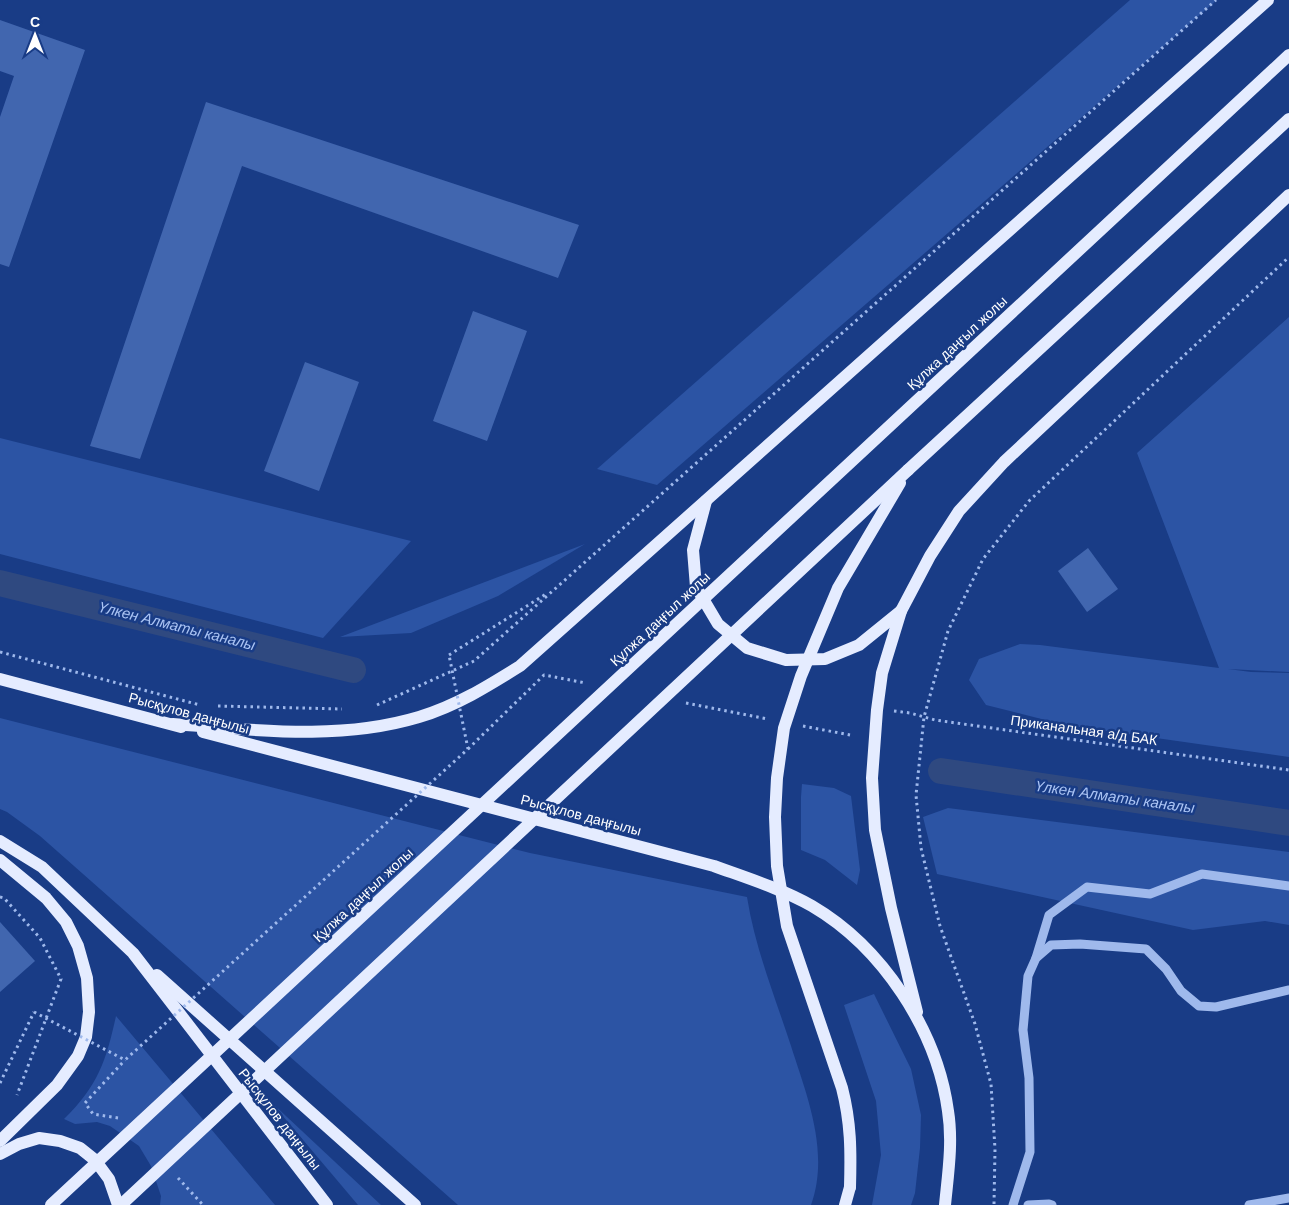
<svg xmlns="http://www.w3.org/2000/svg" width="1289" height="1205" viewBox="0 0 1289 1205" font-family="Helvetica,sans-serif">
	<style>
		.green { fill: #2c54a4 }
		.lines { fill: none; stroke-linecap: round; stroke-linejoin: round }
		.canal { stroke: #2f4980; stroke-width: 26 }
		.building { fill: #4166af }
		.path { stroke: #9fb9ec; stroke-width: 3; stroke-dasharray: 2.5 4; stroke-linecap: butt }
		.minor { stroke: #9fb9ec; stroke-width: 9 }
		.major { stroke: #e5ecff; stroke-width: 12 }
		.path-bridge { stroke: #9fb9ec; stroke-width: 3; stroke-dasharray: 2.5 4; stroke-linecap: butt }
		.major-bridge { stroke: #e5ecff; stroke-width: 12 }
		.labels { text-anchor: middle; stroke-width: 5; stroke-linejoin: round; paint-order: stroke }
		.street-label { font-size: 14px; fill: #fff; stroke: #193c86 }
		.water-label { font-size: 15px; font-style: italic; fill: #abc4f4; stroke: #193c86 }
	</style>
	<rect width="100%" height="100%" fill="#193c86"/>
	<!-- green -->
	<g class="green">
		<path d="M1130 0H1217L657 485 597 469Z"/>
		<path d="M1289 317V672L1228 669 1251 672 1289 673V757L1065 725 986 705 969 680 979 659 1020 644 1040 645 1219 668 1137 453Z"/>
		<path d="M0 438 411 541 323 638 0 554Z"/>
		<path d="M585 544 498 596 411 633 340 637Z"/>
		<path d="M0 718 530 853 747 897C755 948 775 997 791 1046 807 1096 830 1152 811 1205H458L40 836 7 812 0 809Z"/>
		<path d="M802 784 834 788 851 796 860 870 857 885 825 860 801 850V797Z"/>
		<path d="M948 808 1289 852V925L1265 921 1193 930 937 874 923 817Z"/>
		<path d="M874 994 911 1069 921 1115 920 1148 915 1193 911 1205H872L881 1155 876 1101 844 1005Z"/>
		<path d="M116 1016 275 1205H160L161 1196 151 1166 139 1146 110 1126 97 1122 75 1124 64 1119C98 1086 106 1061 116 1016Z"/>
		<path d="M271 1102 381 1205H358Z"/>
	</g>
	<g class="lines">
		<!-- canal -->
		<g class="canal">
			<path d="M0 583 353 670"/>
			<path d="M941 771 1289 823"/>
		</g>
	</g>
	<!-- building -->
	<g class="building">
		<path d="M0 20 85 50 9 267 0 264V117L14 76 0 71Z"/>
		<path d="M206 102 579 225 558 278 242 166 140 459 90 446Z"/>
		<path d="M473 311 527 331 487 441 433 421Z"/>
		<path d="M305 362 359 382 319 491 264 471Z"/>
		<path d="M1088 548 1118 589 1087 612 1058 571Z"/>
		<path d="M0 922 35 961 0 992Z"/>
	</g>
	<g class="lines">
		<!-- path -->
		<g class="path">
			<path d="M0 652 200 705"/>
			<path d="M449 655 546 594"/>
			<path d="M686 703 768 719"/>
			<path d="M377 705 474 661 1216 0"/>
			<path d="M218 706 342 709"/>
			<path d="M894 711 910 713 935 720 1289 770"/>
			<path d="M803 726 850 735"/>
			<path d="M468 749 544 675 586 683"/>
			<path d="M0 897 4 898 40 938 61 979 17 1095"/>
			<path d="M0 1083 34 1012"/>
			<path d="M118 1118 93 1114 85 1103 125 1060"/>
			<path d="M178 1178 203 1205"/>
			<path d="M994 1204 995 1149 991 1084 975 1024 940 926 921 848 916 795 924 717 948 631 983 559 1029 501 1289 257"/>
		</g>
		<!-- minor -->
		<g class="minor">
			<path d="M1036 958 1049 915 1087 887 1150 894 1202 874 1289 886"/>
			<path d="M1013 1205 1030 1152 1029 1078 1023 1030 1028 976 1036 958 1051 945 1080 944 1146 949 1166 969 1181 991 1199 1006 1216 1007 1289 990"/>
			<path d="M1028 1205 1049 1204 1052 1205"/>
			<path d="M1249 1205 1289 1198"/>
		</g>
		<!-- major -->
		<g class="major">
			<path d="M908 470 1289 119"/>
			<path d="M706 501 693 550 696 587 718 624 747 648 786 660 825 659 859 645 901 611"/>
			<path d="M0 679 181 727"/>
			<path d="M173 724C255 730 339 741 419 717 456 706 488 686 520 666L1268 0"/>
			<path d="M203 732 714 866C747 878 782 889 812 906 882 947 937 1030 948 1111 953 1142 948 1174 945 1205"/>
			<path d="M0 841 42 867 133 953 327 1205"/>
			<path d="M0 860 46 898 66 922 78 946 87 978 89 1012 86 1037 78 1056 57 1085 0 1141"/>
			<path d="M157 975 415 1205"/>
			<path d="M917 1012 891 908 875 830 872 778 877 710 882 673 901 611 930 556 959 511 1004 462 1289 195"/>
			<path d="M0 1154 19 1144 39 1138 60 1141 80 1148 95 1160 109 1179 118 1205"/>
			<path d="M845 1205 850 1187"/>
		</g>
		<!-- path-bridge -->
		<path class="path-bridge" d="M34 1012 125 1060 468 749 449 655"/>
		<!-- major-bridge -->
		<g class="major-bridge">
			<path d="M850 1187C851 1151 851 1123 842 1088L787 926 777 866 775 817 777 778 784 728 801 676 838 588 900 483"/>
			<path d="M51 1205 1289 55"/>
			<path d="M121 1205 908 470"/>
		</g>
	</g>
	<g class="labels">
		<!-- street labels -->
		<g class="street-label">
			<text transform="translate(957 343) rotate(-43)" y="5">Құлжа даңғыл жолы</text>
			<text transform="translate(660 619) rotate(-43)" y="5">Құлжа даңғыл жолы</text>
			<text transform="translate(189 713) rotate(15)" y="5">Рысқұлов даңғылы</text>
			<text transform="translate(1084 730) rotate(8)" y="5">Приканальная а/д БАК</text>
			<text transform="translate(581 815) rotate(15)" y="5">Рысқұлов даңғылы</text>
			<text transform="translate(363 895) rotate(-43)" y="5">Құлжа даңғыл жолы</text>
			<text transform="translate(280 1119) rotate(52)" y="5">Рысқұлов даңғылы</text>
		</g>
		<!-- water labels -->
		<g class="water-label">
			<text transform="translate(177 626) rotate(14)" y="5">Үлкен Алматы каналы</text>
			<text transform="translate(1115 797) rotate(8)" y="5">Үлкен Алматы каналы</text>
		</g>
	</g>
	<!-- north arrow -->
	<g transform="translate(35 35)" stroke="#193c86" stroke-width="4" paint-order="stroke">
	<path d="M0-4L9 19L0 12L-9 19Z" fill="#ffffff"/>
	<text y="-8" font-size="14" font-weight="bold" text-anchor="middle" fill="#ffffff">С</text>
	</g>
</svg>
